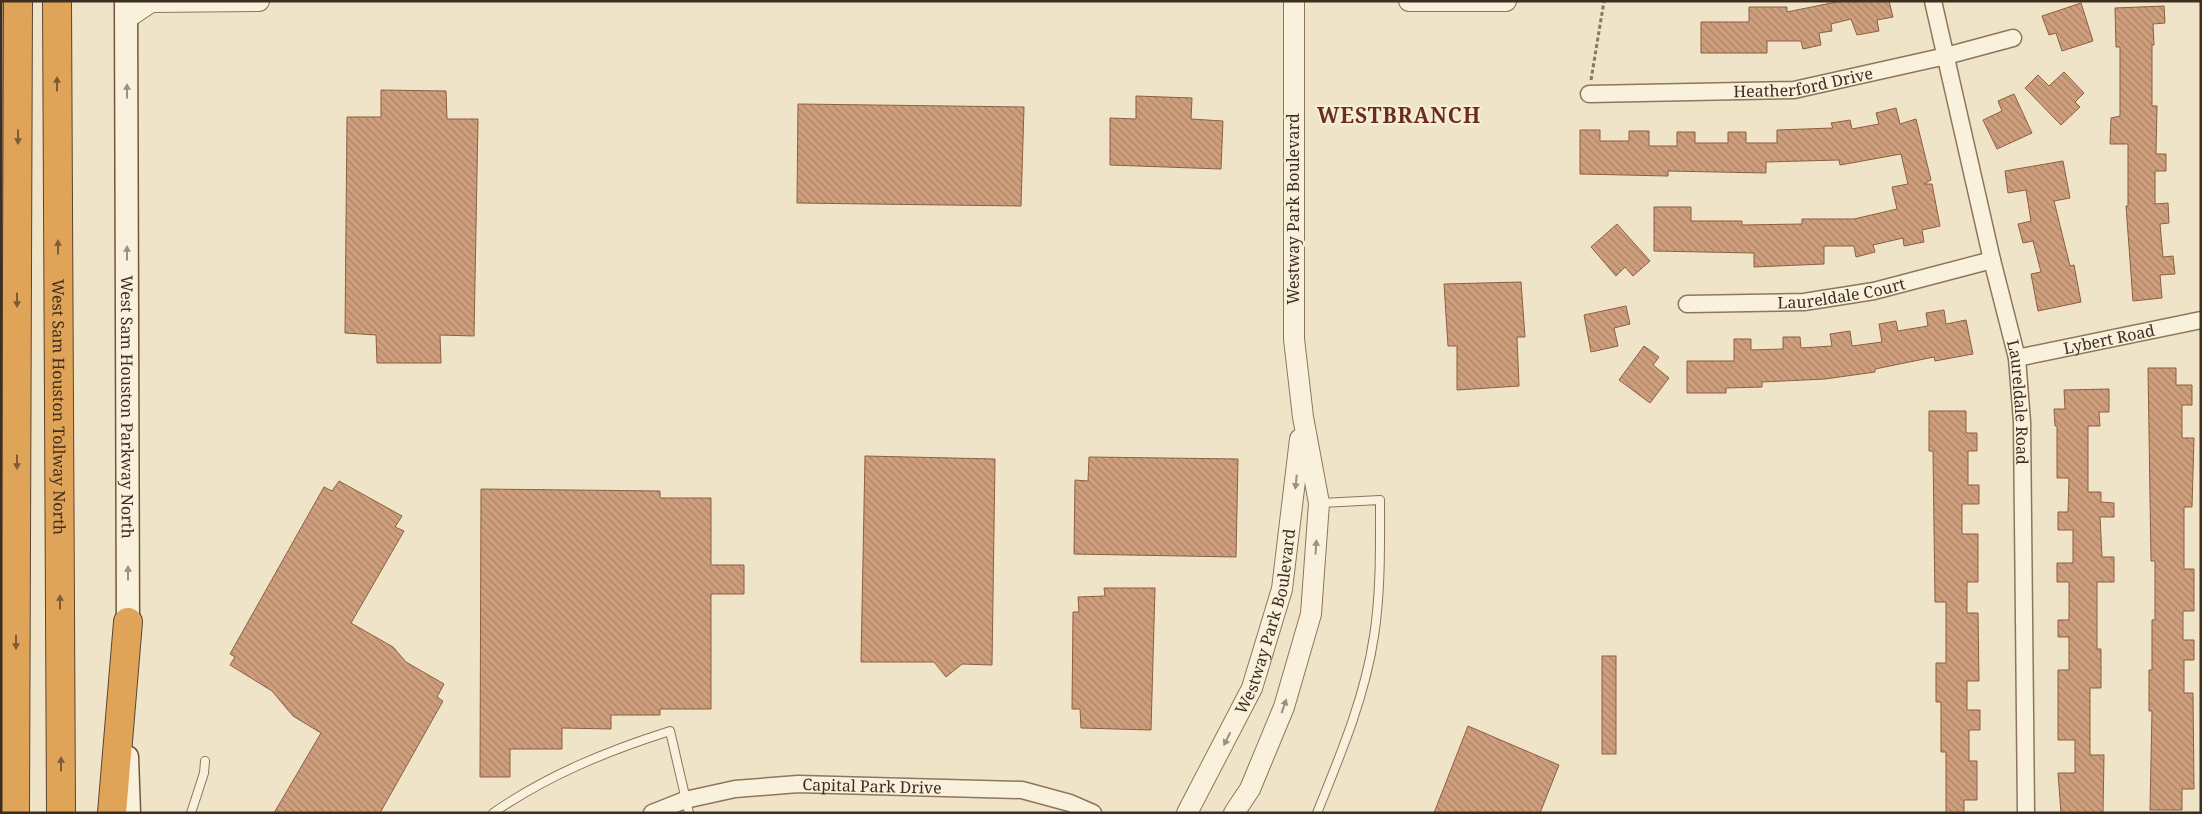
<svg xmlns="http://www.w3.org/2000/svg" width="2202" height="814" viewBox="0 0 2202 814" font-family="'Noto Serif',serif">
	<style>
		.building { fill: url(#building-back-hatch); stroke: #8d5f41 }
		.lines { fill: none; stroke-linecap: round; stroke-linejoin: round }
		.service-casing { stroke: #8d765c; stroke-width: 10 }
		.minor-casing { stroke: #8d765c; stroke-width: 19 }
		.tertiary-casing { stroke: #8d765c; stroke-width: 22 }
		.secondary-casing { stroke: #6f573f; stroke-width: 25 }
		.motorway-casing { stroke: #5b4430; stroke-width: 30 }
		.path { stroke: #8d765c; stroke-width: 3; stroke-dasharray: 4 2.5; stroke-linecap: butt }
		.service { stroke: #faf1dc; stroke-width: 8 }
		.minor { stroke: #faf1dc; stroke-width: 16 }
		.tertiary { stroke: #faf1dc; stroke-width: 20 }
		.secondary { stroke: #faf1dc; stroke-width: 22 }
		.motorway { stroke: #e0a458; stroke-width: 28 }
		.oneway { fill: #7e5d36 }
		.oneway2 { fill: #9c907e }
		.labels { text-anchor: middle; stroke-width: 4.5; stroke-linejoin: round; paint-order: stroke }
		.street-label { font-size: 16px; fill: #3d2e20; stroke: #f7eed8 }
		.district-label { font-size: 21px; font-weight: bold; letter-spacing: 1px; fill: #6b2e1e; stroke: #f7eed8 }
	</style>
	<defs>
		<pattern id="building-back-hatch" width="6" height="6" patternUnits="userSpaceOnUse" patternTransform="scale(1.25)"><rect width="6" height="6" fill="#cf9f7d"/><path d="M-1 5l2 2M0 0l6 6M5-1l2 2" fill="none" stroke="#a98266"/></pattern>
	</defs>
	<rect width="100%" height="100%" fill="#f0e4c8"/>
	<!-- building -->
	<g class="building">
		<path d="M1841 1H1889L1893 17 1877 20 1879 31 1857 35 1851 19 1831 24 1832 31 1819 33 1821 45 1803 49 1801 41H1767V53H1701V22H1749V7H1787V12Z"/>
		<path d="M2081 3 2093 41 2062 51 2056 33 2049 35 2042 16Z"/>
		<path d="M2164 6 2165 23 2153 24 2154 45H2152V106H2157L2156 154H2166V171H2155V204L2168 203 2169 223 2160 224 2163 257 2173 256 2175 274 2160 275 2162 298 2133 301 2126 206H2128V144H2110L2111 118 2120 116V47H2116L2115 8Z"/>
		<path d="M2064 72 2084 93 2075 102 2080 107 2061 125 2025 88 2038 75 2049 86Z"/>
		<path d="M381 90 446 91 447 119H478L474 336 440 335 441 363H377L376 335 345 333 347 117H381Z"/>
		<path d="M2014 94 2032 133 1997 149 1983 120 2002 111 1998 101Z"/>
		<path d="M1136 96 1192 98 1191 119 1223 121 1221 169 1110 165V118L1136 119Z"/>
		<path d="M798 104 1024 107 1021 206 797 203Z"/>
		<path d="M1896 108 1900 124 1916 119 1931 180 1924 184H1932L1940 226 1922 230 1924 242 1904 246 1903 238 1873 245 1875 252 1856 257 1854 246H1824V264L1754 267V253L1654 251V207H1691V221H1742V225L1802 224V219H1854L1897 209 1892 187 1908 184 1901 154 1840 165 1839 160 1766 162V173L1668 171V176L1580 174V130H1600V141H1629V131H1649V146H1677V132H1695V143H1728V132H1746V143H1777V130L1833 128 1831 123 1850 120 1852 129 1879 124 1876 113Z"/>
		<path d="M2063 161 2070 198 2054 201 2070 266 2074 265 2081 302 2038 311 2031 274 2041 272 2033 241 2023 243 2018 224 2031 221 2026 190 2008 193 2005 171Z"/>
		<path d="M1617 224 1650 261 1633 276 1625 267 1616 276 1591 247Z"/>
		<path d="M1521 282 1525 337H1517L1519 386 1457 390V346H1448L1444 284Z"/>
		<path d="M1626 306 1630 324 1614 328 1618 346 1591 352 1584 315Z"/>
		<path d="M1944 310 1946 324 1966 320 1973 354 1935 361 1934 357 1875 369V372L1825 379 1762 382V387L1726 388V393H1687V361H1734V339H1751V350L1783 349V337H1800L1801 348 1832 346 1830 334 1850 331 1852 346 1882 342 1879 324 1896 321 1898 331 1928 326 1926 313Z"/>
		<path d="M1644 346 1659 357 1653 365 1669 378 1650 403 1619 380Z"/>
		<path d="M2148 368H2176V385H2192V405H2182V438H2194L2192 507H2184V569H2194V611H2183V640H2194V660H2184V693H2193L2194 789H2182V810H2150L2152 711H2149V670H2152V620H2155V561H2151Z"/>
		<path d="M2109 389V412H2099L2100 426H2088V492H2101V502L2114 503V517H2100L2102 557H2114V582H2097V649H2101V688H2090V755H2104L2103 813H2061L2058 773H2075V740H2058V670H2069V637H2058V620H2069V582H2057V563H2073V530H2058V512H2068L2069 478H2057V426H2055L2054 409H2065L2064 390Z"/>
		<path d="M1929 411H1966V433H1977V451H1968V485H1979V504H1962V534H1978V582H1967V613H1978L1979 681H1967V710H1980V730H1969V761H1977V800H1964V813H1946V752H1941V702H1936V663H1946V602H1935L1933 451H1929Z"/>
		<path d="M865 456 995 459 992 665 962 664 946 677 934 662H861Z"/>
		<path d="M1089 457 1238 459 1236 557 1074 554 1075 480 1088 481Z"/>
		<path d="M339 481 402 516 395 527 404 531 351 623 393 647 406 662 444 684 437 697 443 701 380 813H274L321 733 293 716 272 691 230 665 235 657 230 654 324 487 332 491Z"/>
		<path d="M481 489 660 491V498H711V565H744V594H711V709H660V715H611V729L562 728V749H510V777H480Z"/>
		<path d="M1104 588H1155L1151 730 1081 728 1080 709H1072L1073 612H1079L1078 597 1105 596Z"/>
		<rect x="1602" y="656" width="14" height="98"/>
		<path d="M1468 726 1559 765 1540 813H1434Z"/>
	</g>
	<g class="lines">
		<defs>
			<g id="service">
				<path d="M191 813 204 773 205 761"/>
				<path d="M493 813C548 775 607 751 670 731L689 813"/>
				<path d="M1317 813C1340 756 1365 697 1374 636 1381 591 1380 545 1380 500L1321 503"/>
			</g>
			<g id="minor">
				<path id="s1" d="M1933 1 1992 260 2017 358 2022 422 2026 813"/>
				<path id="s2" d="M1589 94 1794 90 1946 56 2013 38"/>
				<path id="s3" d="M1687 304 1804 302 1874 291 1992 260"/>
				<path id="s4" d="M2017 358 2201 320"/>
				<path id="s5" d="M652 813 685 800 735 789 798 784 1022 790 1070 803 1093 813"/>
			</g>
			<g id="tertiary">
				<path d="M1409 1H1506"/>
				<path d="M126 19 151 2 259 1"/>
				<path id="s6" d="M1187 813 1252 688 1282 589 1300 439"/>
				<path d="M1234 813 1250 789 1284 707 1311 614 1319 503 1303 417 1294 339V1"/>
			</g>
			<g id="secondary">
				<path id="s7" d="M126 1 128 638"/>
				<path d="M127 757 129 813"/>
			</g>
			<g id="motorway">
				<path id="s8" d="M57 1 61 813"/>
				<path d="M15 813 18 1"/>
				<path d="M112 813 128 622"/>
			</g>
		</defs>
		<!-- service casing -->
		<use href="#service" class="service-casing"/>
		<!-- minor casing -->
		<use href="#minor" class="minor-casing"/>
		<!-- tertiary casing -->
		<use href="#tertiary" class="tertiary-casing"/>
		<!-- secondary casing -->
		<use href="#secondary" class="secondary-casing"/>
		<!-- motorway casing -->
		<use href="#motorway" class="motorway-casing"/>
		<!-- path -->
		<path class="path" d="M1591 80 1604 1"/>
		<!-- service -->
		<use href="#service" class="service"/>
		<!-- minor -->
		<use href="#minor" class="minor"/>
		<!-- tertiary -->
		<use href="#tertiary" class="tertiary"/>
		<!-- secondary -->
		<use href="#secondary" class="secondary"/>
		<!-- motorway -->
		<use href="#motorway" class="motorway"/>
	</g>
	<!-- one-way arrows -->
	<defs><path id="oneway-solid" d="M-6-.8H1V-3.2L6.5 0L1 3.2V.8H-6Z" transform="scale(1.25)"/></defs>
	<g class="oneway">
		<use href="#oneway-solid" transform="translate(57 84) rotate(-90)"/>
		<use href="#oneway-solid" transform="translate(18 137) rotate(90)"/>
		<use href="#oneway-solid" transform="translate(58 247) rotate(-90)"/>
		<use href="#oneway-solid" transform="translate(17 300) rotate(90)"/>
		<use href="#oneway-solid" transform="translate(17 462) rotate(90)"/>
		<use href="#oneway-solid" transform="translate(60 602) rotate(-90)"/>
		<use href="#oneway-solid" transform="translate(16 642) rotate(90)"/>
		<use href="#oneway-solid" transform="translate(61 764) rotate(-90)"/>
	</g>
	<g class="oneway2">
		<use href="#oneway-solid" transform="translate(127 91) rotate(-90)"/>
		<use href="#oneway-solid" transform="translate(127 253) rotate(-90)"/>
		<use href="#oneway-solid" transform="translate(1296 482) rotate(96)"/>
		<use href="#oneway-solid" transform="translate(1316 547) rotate(-86)"/>
		<use href="#oneway-solid" transform="translate(128 573) rotate(-90)"/>
		<use href="#oneway-solid" transform="translate(1284 706) rotate(-71)"/>
		<use href="#oneway-solid" transform="translate(1227 739) rotate(116)"/>
	</g>
	<g class="labels">
		<!-- street labels -->
		<g class="street-label">
			<text dy="6" stroke="none"><textPath href="#s2" startOffset="215">Heatherford Drive</textPath></text>
			<text transform="translate(1293 209) rotate(-90)" y="6">Westway Park Boulevard</text>
			<text dy="6" stroke="none"><textPath href="#s3" startOffset="155">Laureldale Court</textPath></text>
			<text dy="6" stroke="none"><textPath href="#s4" startOffset="94">Lybert Road</textPath></text>
			<text dy="6" stroke="none"><textPath href="#s1" startOffset="411">Laureldale Road</textPath></text>
			<text dy="6" stroke="none"><textPath href="#s8" startOffset="406">West Sam Houston Tollway North</textPath></text>
			<text dy="6" stroke="none"><textPath href="#s7" startOffset="406">West Sam Houston Parkway North</textPath></text>
			<text dy="6" stroke="none"><textPath href="#s6" startOffset="209">Westway Park Boulevard</textPath></text>
			<text dy="6" stroke="none"><textPath href="#s5" startOffset="224">Capital Park Drive</textPath></text>
		</g>
		<!-- district labels -->
		<g class="district-label">
			<text x="1399" y="123">WESTBRANCH</text>
		</g>
	</g>
	<!-- border -->
	<rect width="2202" height="814" fill="none" stroke="#3d2e20" stroke-width="5"/>
</svg>
